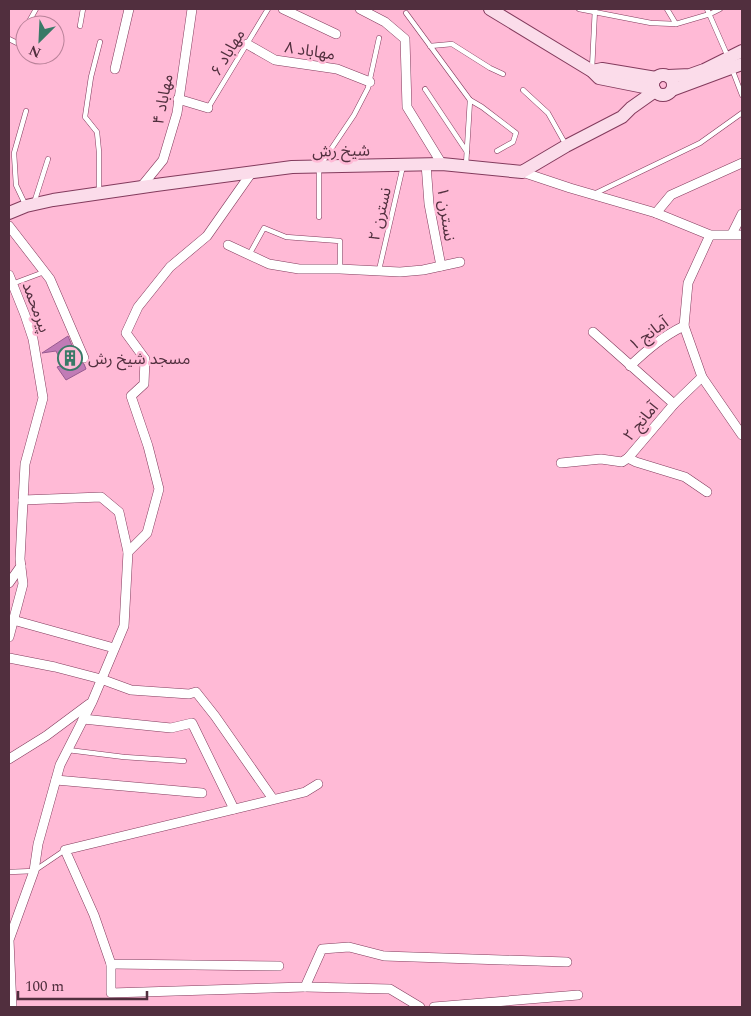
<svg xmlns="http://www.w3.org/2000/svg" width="751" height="1016" viewBox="0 0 751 1016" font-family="Spectral,'Noto Sans Arabic',serif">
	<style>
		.building { fill: #c17bb6; stroke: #995b90 }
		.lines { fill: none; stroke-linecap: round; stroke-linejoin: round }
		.lane-casing { stroke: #833b5d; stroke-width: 5.5 }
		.street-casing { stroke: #833b5d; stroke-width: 10 }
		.secondary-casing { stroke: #833b5d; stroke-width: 14 }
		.lane { stroke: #fff; stroke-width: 4.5 }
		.street { stroke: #fff; stroke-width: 9 }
		.secondary { stroke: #fbdcea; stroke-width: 12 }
		.labels { text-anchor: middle; stroke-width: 5; stroke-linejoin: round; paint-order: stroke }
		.street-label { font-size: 16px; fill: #512f3e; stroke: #ffbad6 }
		.poi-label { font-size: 16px; fill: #512f3e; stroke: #ffbad6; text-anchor: start }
	</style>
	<rect width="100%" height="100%" fill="#ffbad6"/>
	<!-- building -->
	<path class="building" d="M68 336 78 360 84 364 86 369 66 380 57 367 63 365 56 351 42 353Z"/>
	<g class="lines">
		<defs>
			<g id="lane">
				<path d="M579 9 651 23 676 24 710 14 720 9"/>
				<path d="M667 9 676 24"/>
				<path d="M707 9 728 57"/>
				<path d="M406 13 470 100 466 165"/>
				<path d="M27 25 36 9"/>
				<path d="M80 26 83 9"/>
				<path d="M9 39 25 47"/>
				<path d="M18 43 25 29"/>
				<path d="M430 46 452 44 490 68 503 74"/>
				<path d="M38 55 45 61"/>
				<path d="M592 69 595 9"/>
				<path d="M732 69 742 95"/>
				<path d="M425 89 467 152"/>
				<path d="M523 90 548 113 566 145"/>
				<path d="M470 100 482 107 516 133 513 142 497 151"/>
				<path d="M208 108 268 9"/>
				<path d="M99 192V152L97 132 85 117 91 77 100 42"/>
				<path d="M594 194 700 143 742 113"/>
				<path d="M34 203 48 159"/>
				<path d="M25 204 16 185 14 153 26 111"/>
				<path d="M319 217V167L354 115 368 88 379 38"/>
				<path d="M249 255 264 228 286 237 340 241V269"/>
				<path d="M379 270 403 166"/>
				<path d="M12 284 44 272"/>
				<path d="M68 750 124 757 184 761"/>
				<path d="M9 872 34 871 65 850"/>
			</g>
			<g id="street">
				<path d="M283 9 336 34"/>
				<path d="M360 9 385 22 405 39 407 107 442 164"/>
				<path d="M247 44 275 60 337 69 370 82"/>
				<path d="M115 69 129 9"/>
				<path d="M178 99 208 108"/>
				<path d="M426 164 429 204 441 266"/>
				<path d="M522 172 570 188 656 213 671 195 742 163"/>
				<path d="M141 187 163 160 177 113 192 9"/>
				<path d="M656 213 710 235H742"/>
				<path d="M9 226 50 279 84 358"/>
				<path d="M732 234 742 214"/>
				<path d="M710 235 688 283 684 326 702 377 742 435"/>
				<path d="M228 245 269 264 299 269H340L400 272 423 270 460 262"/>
				<path d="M9 275 25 315 33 339 43 398 25 464 20 559 23 584 9 637"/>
				<path d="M593 332 674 404"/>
				<path d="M630 366C647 350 663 336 684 326"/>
				<path d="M628 458 636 462 685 477 707 492"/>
				<path d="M561 463 601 459 622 462 628 458 674 404 702 377"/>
				<path d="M23 500 101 497 119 512 128 552"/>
				<path d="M9 583 21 566"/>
				<path d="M13 620 114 648"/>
				<path d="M9 658 55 667 101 679 131 690 189 694 196 692 215 716 273 799"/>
				<path d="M83 719 171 728 192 723 234 809"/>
				<path d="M9 759 46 736 89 704"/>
				<path d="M56 780 202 793"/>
				<path d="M111 964V993L305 987 322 949 349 947 384 956 567 962"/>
				<path d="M279 966 111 964 94 915 65 850 305 792 318 784"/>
				<path d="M305 987 390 989 420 1007"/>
				<path d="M12 1007 9 940 34 871 38 844 60 765 92 702 124 626 128 552 147 533 159 489 148 446 131 396 144 384 145 359 126 333 138 307 170 267 207 236 252 172"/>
				<path d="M434 1007 578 995"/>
			</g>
			<g id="secondary">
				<path d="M490 9 592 71 599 78 654 89"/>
				<path d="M592 71 602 69 656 78"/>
				<circle cx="663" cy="85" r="10"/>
				<path d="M668 76 690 75 704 70 742 51"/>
				<path d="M672 90 742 64"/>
				<path d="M9 213 26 206 53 200 156 185 292 167 442 164 522 172 566 146 622 117 631 108 655 91"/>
			</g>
		</defs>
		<!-- lane casing -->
		<use href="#lane" class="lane-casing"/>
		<!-- street casing -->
		<use href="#street" class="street-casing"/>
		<!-- secondary casing -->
		<use href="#secondary" class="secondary-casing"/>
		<!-- lane -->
		<use href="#lane" class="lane"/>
		<!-- street -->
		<use href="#street" class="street"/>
		<!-- secondary -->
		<use href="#secondary" class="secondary"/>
	</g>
	<!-- icons -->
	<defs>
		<symbol id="building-ring" viewBox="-11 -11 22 22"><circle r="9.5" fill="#ffbad6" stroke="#397967" stroke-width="1.5"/><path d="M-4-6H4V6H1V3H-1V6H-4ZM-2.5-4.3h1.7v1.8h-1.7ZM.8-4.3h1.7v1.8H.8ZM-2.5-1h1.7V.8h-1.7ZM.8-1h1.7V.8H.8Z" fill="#397967"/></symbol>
	</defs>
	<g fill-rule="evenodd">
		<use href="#building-ring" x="56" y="344" width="28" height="28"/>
	</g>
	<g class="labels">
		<!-- street labels -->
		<g class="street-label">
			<text transform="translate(310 50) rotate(9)" y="6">مهاباد ۸</text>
			<text transform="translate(227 52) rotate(-59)" y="6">مهاباد ۶</text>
			<text transform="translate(162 99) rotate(-79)" y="6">مهاباد ۴</text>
			<text transform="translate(341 150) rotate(-1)" y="6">شیخ رش</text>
			<text transform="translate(379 214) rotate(-77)" y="6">نسترن ۲</text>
			<text transform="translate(447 214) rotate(82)" y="6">نسترن ۱</text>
			<text transform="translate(37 307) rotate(70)" y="6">پیرمحمد</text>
			<text transform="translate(648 333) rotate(-36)" y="6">آمانج ۱</text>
			<text transform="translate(640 421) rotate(-50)" y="6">آمانج ۲</text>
		</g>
		<!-- poi labels -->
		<g class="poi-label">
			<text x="88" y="364">مسجد شیخ رش</text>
		</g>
	</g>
	<!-- border -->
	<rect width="751" height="1016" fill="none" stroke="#512f3e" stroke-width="20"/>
	<!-- north arrow -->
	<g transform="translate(40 40) rotate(204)"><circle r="24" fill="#ffbad6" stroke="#b98299"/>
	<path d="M0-4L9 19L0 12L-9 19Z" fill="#397967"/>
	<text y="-8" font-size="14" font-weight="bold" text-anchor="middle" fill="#512f3e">N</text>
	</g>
	<!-- scale -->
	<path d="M18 991v8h129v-8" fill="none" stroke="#512f3e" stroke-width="2.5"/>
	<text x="25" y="991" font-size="15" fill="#512f3e" stroke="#ffbad6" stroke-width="4" paint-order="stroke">100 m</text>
</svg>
